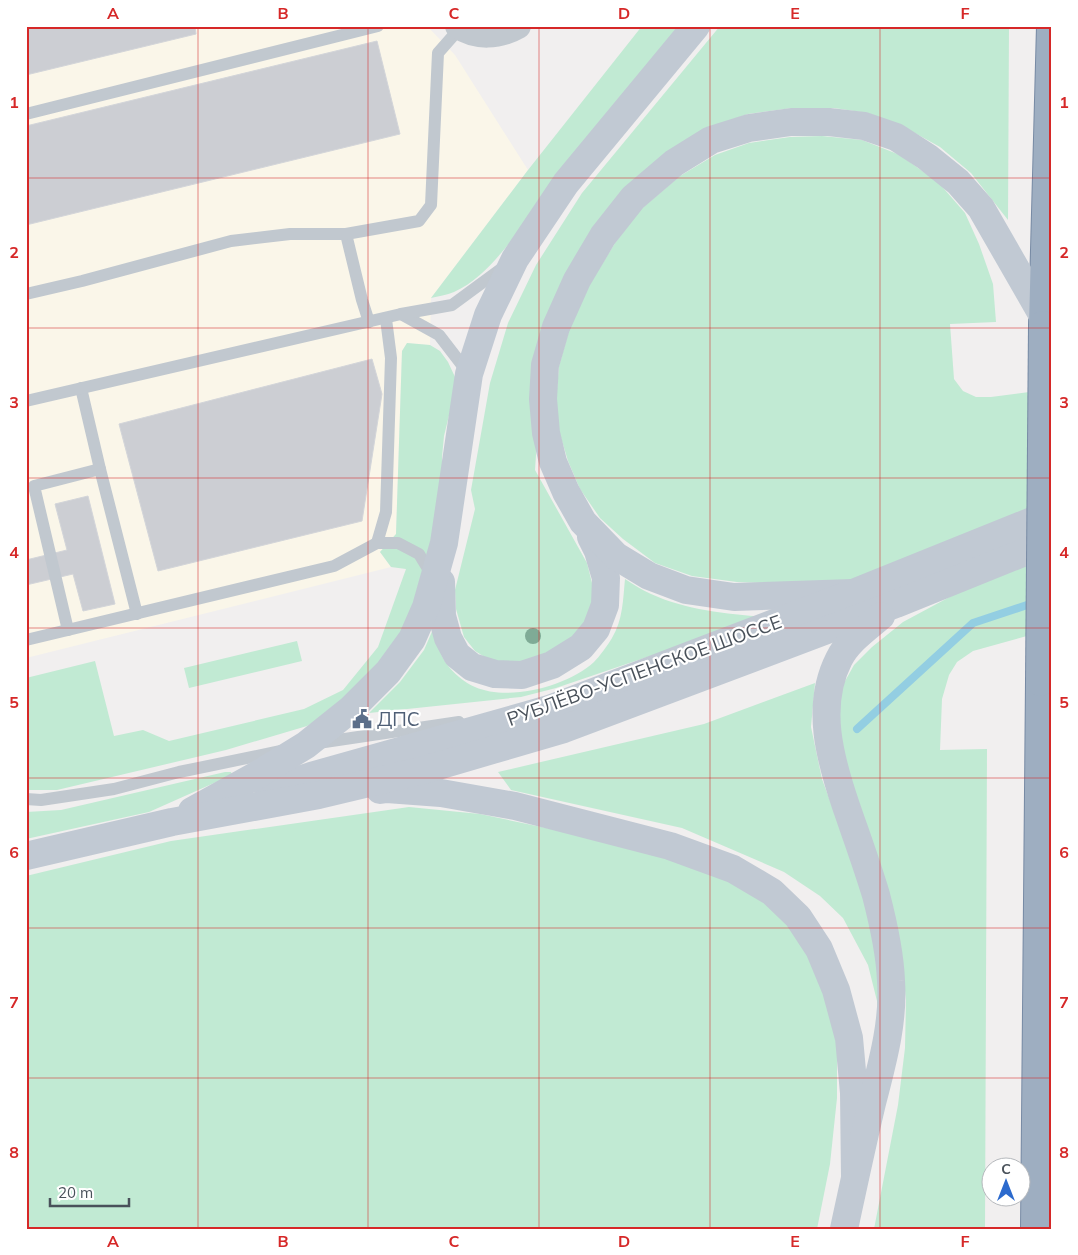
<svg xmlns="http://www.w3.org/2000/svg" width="1078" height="1255" viewBox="0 0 1078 1255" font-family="Mulish,sans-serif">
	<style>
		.commercial { fill: #faf6e9 }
		.green { fill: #c1ead3 }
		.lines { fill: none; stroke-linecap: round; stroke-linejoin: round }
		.stream { stroke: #93cee2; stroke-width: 8 }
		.building { fill: #ccced3; stroke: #d3d5d9 }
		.trunk-casing { stroke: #778aa4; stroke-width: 30 }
		.service { stroke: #c1c8cf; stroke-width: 12 }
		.minor { stroke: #c1c8cf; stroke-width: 26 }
		.secondary { stroke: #c1c9d3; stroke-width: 28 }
		.trunk { stroke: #9eaec1; stroke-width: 28 }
		.trunk-bridge-casing { stroke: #778aa4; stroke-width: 30; stroke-linecap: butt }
		.trunk-bridge { stroke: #9eaec1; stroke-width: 28 }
		.tree { fill: #7fab96 }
		.grid { fill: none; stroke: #d62828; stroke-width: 1; stroke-opacity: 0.55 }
		.labels { text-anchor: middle; stroke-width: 4.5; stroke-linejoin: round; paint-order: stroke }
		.street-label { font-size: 19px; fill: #49515a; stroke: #fff }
		.service-label { font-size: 19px; fill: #4e5e75; stroke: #fff; text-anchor: start }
		.neatline { fill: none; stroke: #d62828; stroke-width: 2 }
		.grid-label { font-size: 16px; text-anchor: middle; font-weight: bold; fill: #d62828 }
	</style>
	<rect width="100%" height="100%" fill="#f1efef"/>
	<!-- commercial -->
	<path class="commercial" d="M26 26H427L455 55 528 170 431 298 430 345 407 343 402 351 396 534 380 552 391 567 26 658Z"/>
	<!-- green -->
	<g class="green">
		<path d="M642 26H680L513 239C496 259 479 281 454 292 447 295 438 296 431 298L528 170Z"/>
		<path d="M720 26H1009L1008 220 971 173 940 147 904 127 868 113 834 108H792L748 114 705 129 594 231 537 440 535 470 587 563 593 587 592 608 585 627 571 641 524 663H504L488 659 475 651 464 637 456 609 455 590 475 509 471 490 490 383 508 323 536 265 582 193Z"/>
		<path d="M822 136 862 140 900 155 939 183 965 213 979 244 993 284 996 322 950 324 954 379 963 391 976 397H991L1052 389V499L855 580 787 584 737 582 692 576 655 563 623 539 600 518 580 489 568 461 559 431 556 400 559 366 570 327 590 284 615 243 640 210 680 176 715 155 749 143 790 137Z"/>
		<path d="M407 343 430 345 440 351 448 362 455 377V391L444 436 442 457V501L404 636 336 709 307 726 226 750 57 790H26V678L95 661 114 736 143 730 169 741 304 709 343 690 378 647 406 569 391 567 380 552 396 534 402 351Z"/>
		<path d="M1052 553V629L973 651 957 662 949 675 942 699 940 750 987 749 985 1229H874L898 1105 905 1048 906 1000 900 943 846 764 838 731V706L844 683 854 665 872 647 903 622 957 593Z"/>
		<path d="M625 579C633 584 642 590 651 594 686 610 727 614 765 617L556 688 521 697 369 713 400 682 424 650 434 627C437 640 439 653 446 663 453 673 465 683 475 687 509 702 568 686 594 662 599 657 608 645 612 638 623 620 623 599 625 579Z"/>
		<path d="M297 641 302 661 189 688 184 668Z"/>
		<path d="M815 683 811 727 822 779 848 850 866 895 884 984 878 1055 877 1001 868 965 843 918 820 896 784 872 682 828 511 790 498 772 704 724Z"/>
		<path d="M225 772H231L232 775 149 812 26 839V812L61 810Z"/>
		<path d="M409 807 480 814 594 838 706 868 761 896 790 925 817 964 837 1025V1098L830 1164 817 1229H26V876L171 841Z"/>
	</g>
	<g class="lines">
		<!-- stream -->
		<path class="stream" d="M857 729 973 623 1036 602"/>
	</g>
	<!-- building -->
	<g class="building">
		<path d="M26 26H195L196 34 26 75Z"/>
		<path d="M377 41 400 134 26 225V126Z"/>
		<path d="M372 359 382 394 362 521 158 571 119 424Z"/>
		<path d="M88 496 115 604 83 611 73 574 26 585V560L67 550 55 504Z"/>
	</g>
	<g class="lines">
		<defs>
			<g id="trunk">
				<path d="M1043 325 1051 26"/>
				<path d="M1035 1229 1040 682"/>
			</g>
		</defs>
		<!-- trunk casing -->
		<use href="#trunk" class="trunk-casing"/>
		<!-- service -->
		<g class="service">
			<path d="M26 114 378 26"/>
			<path d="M346 234 362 300 369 322"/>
			<path d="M26 294 82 281 231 241 290 234H346L419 221 431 205 438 53 460 28"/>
			<path d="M401 314 439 335 469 374"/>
			<path d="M81 388 100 469 137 614"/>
			<path d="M26 401 401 314 452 305 505 266"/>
			<path d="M377 543 386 512 391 358 386 319"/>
			<path d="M68 630 34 486 100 469"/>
			<path d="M26 640 334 566 377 543H398L419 554 433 577"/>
			<path d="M318 743 459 722"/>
			<path d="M26 799 41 800 114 789 179 772 281 751"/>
		</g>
		<!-- minor -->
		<path class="minor" d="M458 26C476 38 499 37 518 26"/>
		<!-- secondary -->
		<g class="secondary">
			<path d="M441 582 442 616 448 638 457 655 472 667 495 674 522 675 552 665 581 647 596 629 605 605 606 578 598 551 591 537"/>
			<path d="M853 593 734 597 686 590 649 576 616 556 583 522 566 492 553 462 546 433 543 399 545 365 556 327 577 280 603 236 633 198 674 163 711 140 749 128 791 122H829L864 126 896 137 927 157 958 182 981 208 1043 316"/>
			<path d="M268 790 311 776 549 709 853 593 1052 513"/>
			<path d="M380 790 387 789 441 793 515 806 670 846 733 869 772 892 798 917 819 949 836 990 849 1038 854 1093 855 1176"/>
			<path d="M192 811 257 775 306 745 351 709 388 672 412 639 426 607 444 543 469 374 488 315 515 259 566 183 696 26"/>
			<path d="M26 856 172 822 319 795 424 770 564 729 896 604 1052 541"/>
			<path d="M844 1229C853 1187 862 1145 872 1103 882 1064 894 1022 891 981 890 953 883 922 876 895 867 865 856 835 846 806 830 759 815 706 839 659 848 641 866 629 881 616"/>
		</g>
		<!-- trunk -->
		<use href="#trunk" class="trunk"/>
		<defs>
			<path id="trunk-bridge" d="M1040 682 1043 325"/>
		</defs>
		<!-- trunk-bridge casing -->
		<use href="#trunk-bridge" class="trunk-bridge-casing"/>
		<!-- trunk-bridge -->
		<use href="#trunk-bridge" class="trunk-bridge"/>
	</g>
	<!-- trees -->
	<circle class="tree" cx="533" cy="636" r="8"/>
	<!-- grid -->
	<path class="grid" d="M198 26V1229M368 26V1229M539 26V1229M710 26V1229M880 26V1229M26 178H1052M26 328H1052M26 478H1052M26 628H1052M26 778H1052M26 928H1052M26 1078H1052"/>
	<!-- icons -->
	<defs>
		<symbol id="civic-bare" viewBox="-9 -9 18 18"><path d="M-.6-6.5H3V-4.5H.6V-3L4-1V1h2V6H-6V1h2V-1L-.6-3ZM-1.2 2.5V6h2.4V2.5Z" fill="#5c6f8a" stroke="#fff" stroke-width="2.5" paint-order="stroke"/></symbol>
	</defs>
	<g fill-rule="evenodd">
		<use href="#civic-bare" x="348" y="705" width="28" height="28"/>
	</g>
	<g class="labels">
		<!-- street labels -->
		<g class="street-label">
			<text transform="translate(644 670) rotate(-20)" y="7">РУБЛЁВО-УСПЕНСКОЕ ШОССЕ</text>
		</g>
		<!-- service labels -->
		<g class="service-label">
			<text x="377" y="726">ДПС</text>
		</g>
	</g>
	<!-- border -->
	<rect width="1078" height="1255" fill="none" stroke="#ffffff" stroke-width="55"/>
	<!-- north arrow -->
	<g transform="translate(1006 1182)"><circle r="24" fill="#ffffff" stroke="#b6b9bd"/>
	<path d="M0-4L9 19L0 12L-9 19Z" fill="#2c6acd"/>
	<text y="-8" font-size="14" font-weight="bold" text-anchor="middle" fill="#49515a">С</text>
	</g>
	<!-- scale -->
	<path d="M50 1198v8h79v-8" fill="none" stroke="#49515a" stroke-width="2.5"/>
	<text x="58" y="1198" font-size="15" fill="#49515a" stroke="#ffffff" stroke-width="4" paint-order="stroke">20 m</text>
	<rect x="28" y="28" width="1022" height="1200" class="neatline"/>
	<g class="grid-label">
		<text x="113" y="19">A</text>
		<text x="283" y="19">B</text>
		<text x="454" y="19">C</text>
		<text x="624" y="19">D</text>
		<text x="795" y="19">E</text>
		<text x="965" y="19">F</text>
		<text x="14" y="108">1</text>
		<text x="1064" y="108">1</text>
		<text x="14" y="258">2</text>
		<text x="1064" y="258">2</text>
		<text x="14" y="408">3</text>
		<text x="1064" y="408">3</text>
		<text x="14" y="558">4</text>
		<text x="1064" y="558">4</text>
		<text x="14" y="708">5</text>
		<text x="1064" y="708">5</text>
		<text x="14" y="858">6</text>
		<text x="1064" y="858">6</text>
		<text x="14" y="1008">7</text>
		<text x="1064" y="1008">7</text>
		<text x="14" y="1158">8</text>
		<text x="1064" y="1158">8</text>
		<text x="113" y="1247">A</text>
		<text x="283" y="1247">B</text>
		<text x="454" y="1247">C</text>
		<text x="624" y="1247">D</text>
		<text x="795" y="1247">E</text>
		<text x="965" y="1247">F</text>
	</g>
</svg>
